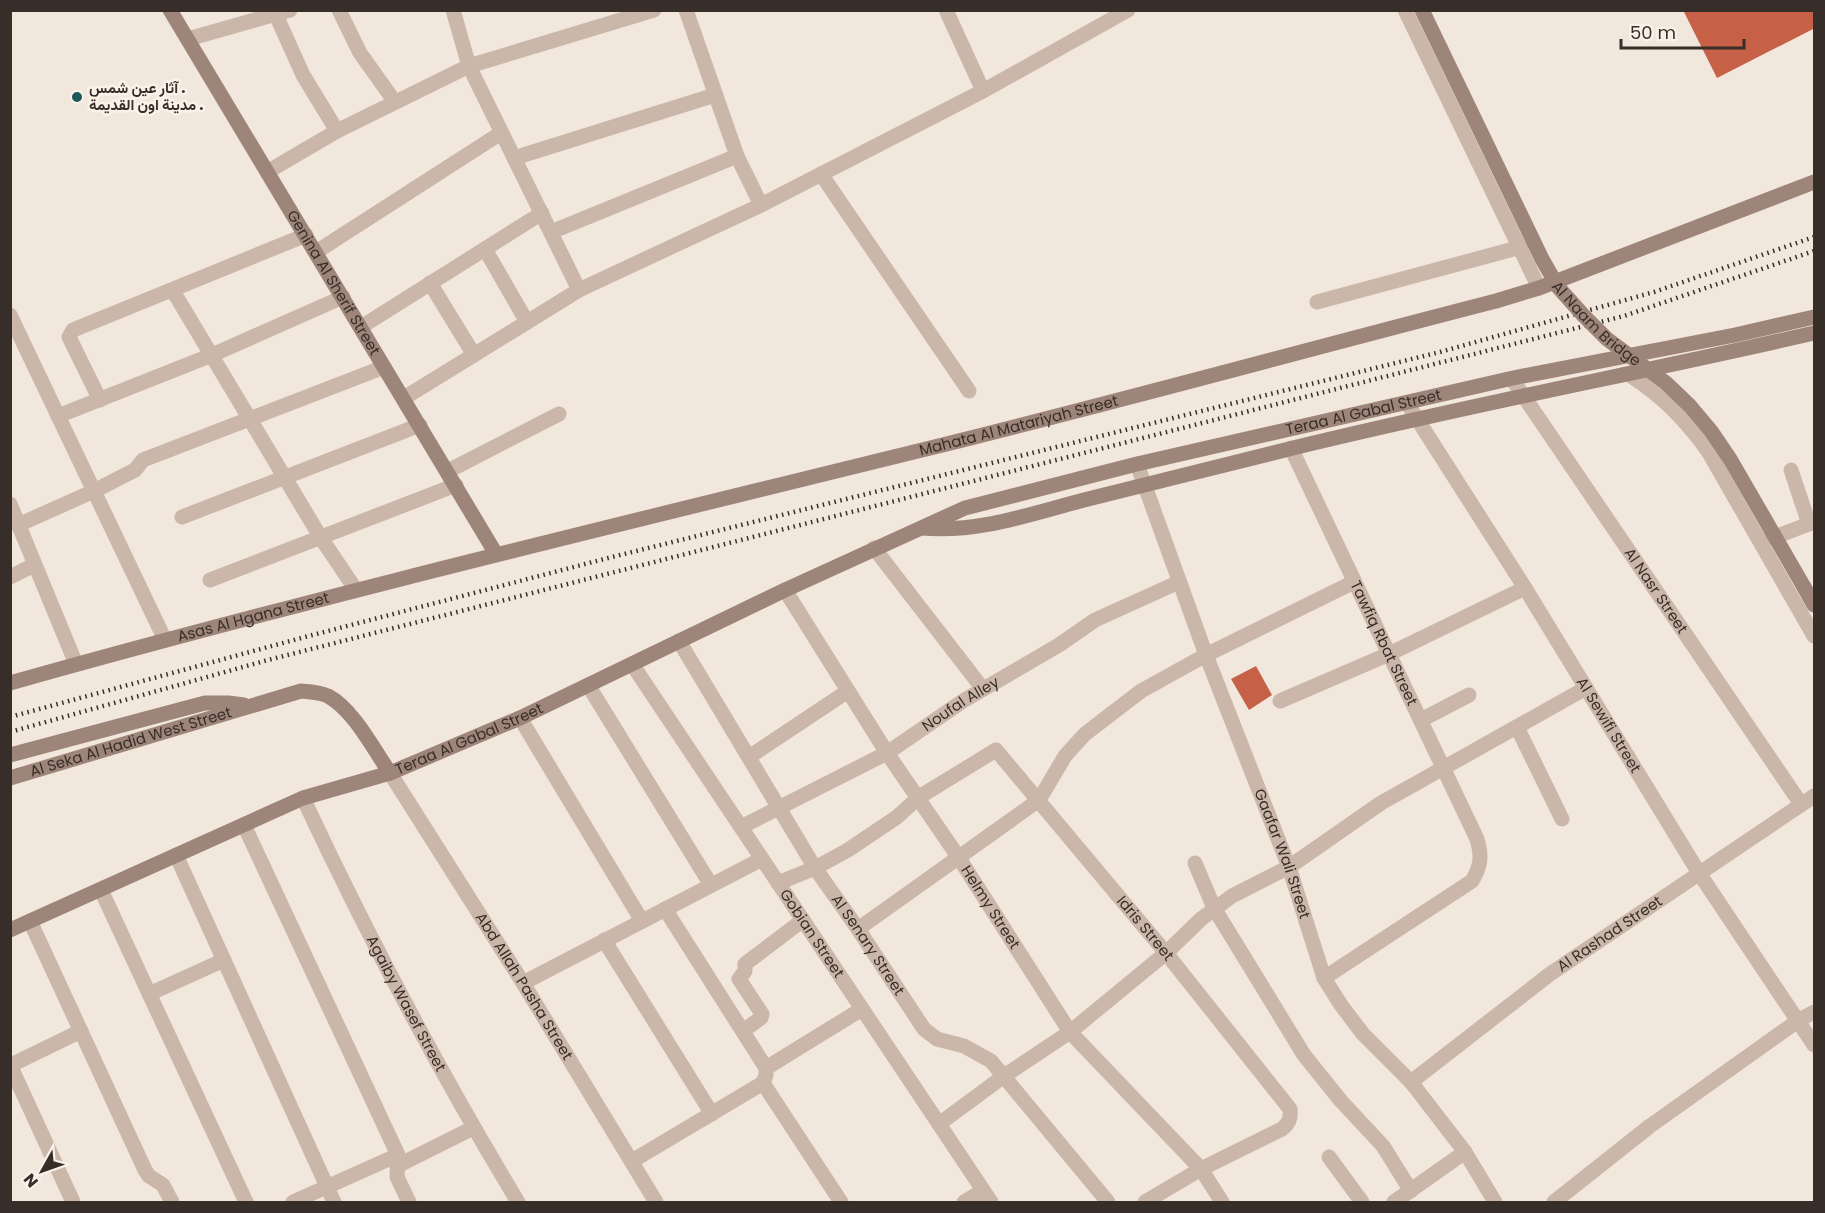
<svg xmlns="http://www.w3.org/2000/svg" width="1825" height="1213" viewBox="0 0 1825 1213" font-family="Poppins,Vazirmatn,sans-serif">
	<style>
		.building { fill: #c66147 }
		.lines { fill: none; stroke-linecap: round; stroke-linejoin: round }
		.street { stroke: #cbb7a9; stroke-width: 15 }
		.secondary { stroke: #9e857a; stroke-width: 15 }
		.rail { stroke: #372d29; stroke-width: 4.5; stroke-dasharray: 1.5 4.5; stroke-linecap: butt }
		.secondary-bridge { stroke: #9e857a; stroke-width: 15 }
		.poi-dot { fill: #1e5859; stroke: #faf2e9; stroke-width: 2 }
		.labels { text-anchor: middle; stroke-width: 5; stroke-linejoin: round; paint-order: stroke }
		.poi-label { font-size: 15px; font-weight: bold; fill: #372d29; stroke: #faf2e9; text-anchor: start }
		.street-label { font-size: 15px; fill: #372d29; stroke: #faf2e9 }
	</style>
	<rect width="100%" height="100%" fill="#f2e7dd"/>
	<!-- building -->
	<g class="building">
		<path d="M1683 10H1815V28L1717 78Z"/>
		<path d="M1256 666 1272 695 1249 710 1231 679Z"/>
	</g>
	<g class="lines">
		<!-- street -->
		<g class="street">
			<path d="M339 10 360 53 395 102"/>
			<path d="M453 10 469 66 579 290"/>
			<path d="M686 10 737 156 761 205"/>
			<path d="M946 10 983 91"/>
			<path d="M1405 10 1539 288"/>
			<path d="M276 15 303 75 337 131"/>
			<path d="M188 39 290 10"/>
			<path d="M514 158 715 95"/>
			<path d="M267 172 337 131 469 66 654 10"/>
			<path d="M821 174 969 391"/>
			<path d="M551 232 737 156"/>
			<path d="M485 249 527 322"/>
			<path d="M316 252 501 133"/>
			<path d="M430 283 474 355"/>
			<path d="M173 291 321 538 356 590"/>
			<path d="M1317 302 1521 247"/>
			<path d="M10 315 165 640"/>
			<path d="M361 327 542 213"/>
			<path d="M1628 374C1662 396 1684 418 1708 451L1814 636"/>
			<path id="s1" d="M1512 379 1801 804"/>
			<path d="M404 398 579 290 761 205 983 91 1128 10"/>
			<path d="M100 400 69 337 73 330 306 235"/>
			<path id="s2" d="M1407 403 1525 588 1699 873 1814 1045"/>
			<path d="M58 416 212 355 343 297"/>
			<path id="s3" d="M1291 448 1477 839C1482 856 1481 866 1472 881L1324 978"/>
			<path id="s4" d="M1137 464 1206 655 1289 867 1324 978 1341 1005 1363 1034 1411 1082 1465 1152 1495 1202"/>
			<path d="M1791 470 1809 524"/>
			<path d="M448 471 559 414"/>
			<path d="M10 504 76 664"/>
			<path d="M182 517 420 425"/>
			<path d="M18 525 94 491 135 470 143 460 384 367"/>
			<path d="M1764 541 1814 522"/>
			<path d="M874 548 983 689"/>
			<path d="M10 577 34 565"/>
			<path d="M210 580 456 485"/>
			<path id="s5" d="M785 590 887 753 959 858 1070 1032 1201 1169 1222 1202"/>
			<path id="s6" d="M679 641 815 868 858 929 924 1029 937 1039 964 1046 991 1061 1108 1202"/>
			<path id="s7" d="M632 664 991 1202"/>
			<path d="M588 685 711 885"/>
			<path d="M1280 701 1389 654 1525 588"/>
			<path d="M520 718 642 921"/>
			<path d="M1421 720 1469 695"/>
			<path d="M1517 727 1562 819"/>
			<path d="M749 757 848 691"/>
			<path id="s8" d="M390 773 523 983 656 1202"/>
			<path id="s9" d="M303 798C368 937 439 1071 518 1202"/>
			<path d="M244 825 398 1155 397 1177 409 1202"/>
			<path id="s10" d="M741 827 887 753 963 701 1059 645 1095 620 1179 582"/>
			<path d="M176 855 334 1202"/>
			<path d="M1195 863 1214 908 1304 1055 1341 1101 1383 1146 1411 1191"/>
			<path id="s11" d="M778 883 815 868 848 850 897 817 919 797 996 750 1166 953 1290 1109C1291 1119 1289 1123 1282 1129L1201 1169 1145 1202"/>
			<path d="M101 890 246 1202"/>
			<path d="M30 921 145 1170 149 1176 163 1185 172 1202"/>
			<path d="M858 929 1039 800 1065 756 1085 734 1141 691 1206 655 1354 582"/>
			<path d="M604 940 712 1114"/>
			<path d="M523 983 762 859"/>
			<path d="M149 994 224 960"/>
			<path d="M743 1031 761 1018 762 1014 739 979 745 971V964L803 920"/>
			<path d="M10 1065 73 1202"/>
			<path d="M11 1065 81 1031"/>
			<path d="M766 1068 862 1009"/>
			<path id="s12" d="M1411 1082 1550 974 1814 796"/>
			<path d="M763 1083 841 1202"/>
			<path d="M939 1124 1004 1076 1070 1032 1166 953 1201 919 1232 896 1289 867 1381 803 1586 688"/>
			<path d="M1329 1157 1362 1202"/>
			<path d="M632 1161 763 1083 766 1075V1068L665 909"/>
			<path d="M397 1166 473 1128"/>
			<path d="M293 1202 398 1155"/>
			<path d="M964 1202 983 1191"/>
			<path d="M1394 1202 1465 1152"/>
			<path d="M1554 1202 1650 1126 1799 1020 1814 1012"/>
		</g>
		<!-- secondary -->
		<g class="secondary">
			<path id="s13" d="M170 10 496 554"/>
			<path d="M922 528C978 533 1030 514 1084 500 1152 483 1221 466 1289 449 1463 406 1640 373 1814 333"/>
			<path d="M1804 587 1814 605"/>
			<path id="s14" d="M10 683C312 598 617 525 922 450 1114 403 1305 350 1496 301L1539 288 1814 182"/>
			<path d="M10 755 205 703H228L244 705"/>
			<path id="s15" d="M10 778 301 691C310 692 319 692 328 696 353 709 374 750 390 773"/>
			<path id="s16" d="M10 930 303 798 390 773 520 718 785 590 965 508 1137 464 1513 378 1735 335 1814 317"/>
		</g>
		<!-- rail -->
		<g class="rail">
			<path d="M10 717 305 637 612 557 1440 352 1654 292 1814 237"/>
			<path d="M10 732 268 660 1624 316 1814 251"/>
		</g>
		<!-- secondary-bridge -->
		<path class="secondary-bridge" id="s17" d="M1422 10 1542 259 1558 287 1583 315 1607 339 1666 383 1690 406 1711 431 1730 459 1804 587"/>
	</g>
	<!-- markers -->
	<circle class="poi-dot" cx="77" cy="97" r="6"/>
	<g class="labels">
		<!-- poi labels -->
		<g class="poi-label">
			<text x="89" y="93">آثار عين شمس .<tspan x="89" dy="17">مدينة اون القديمة .</tspan></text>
		</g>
		<!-- street labels -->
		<g class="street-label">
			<text dy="5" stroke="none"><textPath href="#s13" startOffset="318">Genina Al Sherif Street</textPath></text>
			<text dy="5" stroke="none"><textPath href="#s17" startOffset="362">Al Naam Bridge</textPath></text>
			<text dy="5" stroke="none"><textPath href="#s16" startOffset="1455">Teraa Al Gabal Street</textPath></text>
			<text dy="5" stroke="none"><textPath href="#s14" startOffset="1041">Mahata Al Matariyah Street</textPath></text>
			<text dy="5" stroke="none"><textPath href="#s1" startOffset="256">Al Nasr Street</textPath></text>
			<text dy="5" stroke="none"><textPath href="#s14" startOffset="252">Asas Al Hgana Street</textPath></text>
			<text dy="5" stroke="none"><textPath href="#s3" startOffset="216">Tawfiq Rbat Street</textPath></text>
			<text dy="5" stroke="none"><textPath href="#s10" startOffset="252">Noufal Alley</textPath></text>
			<text dy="5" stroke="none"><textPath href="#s2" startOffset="380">Al Sewifi Street</textPath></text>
			<text dy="5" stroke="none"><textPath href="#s16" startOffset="498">Teraa Al Gabal Street</textPath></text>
			<text dy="5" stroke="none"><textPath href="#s15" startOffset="126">Al Seka Al Hadid West Street</textPath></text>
			<text dy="5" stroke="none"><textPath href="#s4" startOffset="416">Gaafar Wali Street</textPath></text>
			<text dy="5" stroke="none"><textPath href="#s5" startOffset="378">Helmy Street</textPath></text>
			<text dy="5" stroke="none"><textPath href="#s11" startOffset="489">Idris Street</textPath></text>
			<text dy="5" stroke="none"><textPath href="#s7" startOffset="324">Gobian Street</textPath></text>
			<text dy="5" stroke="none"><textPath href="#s12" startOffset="248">Al Rashad Street</textPath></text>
			<text dy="5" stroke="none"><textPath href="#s6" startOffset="358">Al Senary Street</textPath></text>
			<text dy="5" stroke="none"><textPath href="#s8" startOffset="252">Abd Allah Pasha Street</textPath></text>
			<text dy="5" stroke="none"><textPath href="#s9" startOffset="230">Agaiby Wasef Street</textPath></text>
		</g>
	</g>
	<!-- border -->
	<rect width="1825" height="1213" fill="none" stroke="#372d29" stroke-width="24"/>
	<!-- north arrow -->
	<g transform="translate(42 1171) rotate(230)" stroke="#faf2e9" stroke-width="4.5" paint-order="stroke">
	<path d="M0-4.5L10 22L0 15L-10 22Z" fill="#372d29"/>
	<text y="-9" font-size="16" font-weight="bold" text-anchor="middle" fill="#372d29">N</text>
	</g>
	<!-- scale -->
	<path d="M1621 39v9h123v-9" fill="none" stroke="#372d29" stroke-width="3"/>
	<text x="1630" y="39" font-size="18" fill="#372d29" stroke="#faf2e9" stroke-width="4.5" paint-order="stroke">50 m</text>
</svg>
